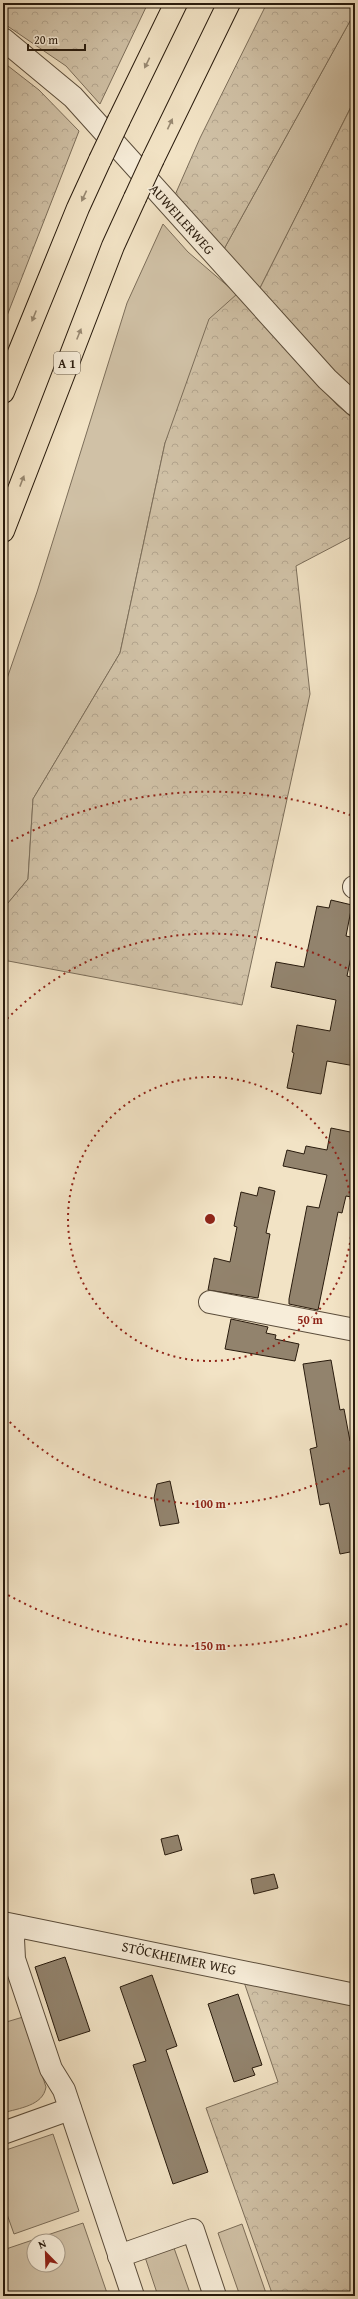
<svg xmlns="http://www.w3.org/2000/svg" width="358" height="2299" viewBox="0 0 358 2299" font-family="'Gentium Book Plus',serif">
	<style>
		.green { fill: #d0c1a6; stroke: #7c6e5a; fill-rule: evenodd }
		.forest { fill: url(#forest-crowns); stroke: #7c6e5a }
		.building { fill: #92836d; stroke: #291b0d }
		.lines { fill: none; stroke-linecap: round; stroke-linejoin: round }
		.minor-casing { stroke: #5b4d3b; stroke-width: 24 }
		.highway-casing { stroke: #291b0d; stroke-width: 24 }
		.minor { stroke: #f7edd9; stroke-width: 22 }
		.highway { stroke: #f2e3c5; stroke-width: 22 }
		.highway-bridge-casing { stroke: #291b0d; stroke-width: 24; stroke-linecap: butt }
		.highway-bridge { stroke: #f2e3c5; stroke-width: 22 }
		.oneway { fill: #988972 }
		.ring { fill: none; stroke: #8f2418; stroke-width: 2; stroke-dasharray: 2 4 }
		.labels { text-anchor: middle; stroke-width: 3; stroke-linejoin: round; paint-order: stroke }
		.shield { fill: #f7edd9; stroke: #675a4a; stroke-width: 1 }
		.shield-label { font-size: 13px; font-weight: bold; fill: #291b0d }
		.street-label { font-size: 14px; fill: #291b0d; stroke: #f7edd9 }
		.centre { fill: #8f2418; stroke: #f7edd9; stroke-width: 2 }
		.ring-label { font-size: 12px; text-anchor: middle; font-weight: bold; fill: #8f2418; stroke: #f7edd9; stroke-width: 3; stroke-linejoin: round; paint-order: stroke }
	</style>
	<defs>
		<pattern id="forest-crowns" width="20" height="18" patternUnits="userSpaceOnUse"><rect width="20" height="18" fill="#d0c1a6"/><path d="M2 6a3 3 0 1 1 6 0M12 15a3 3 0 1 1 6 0" fill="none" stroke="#b3a58e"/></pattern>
	</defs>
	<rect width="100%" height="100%" fill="#f2e3c5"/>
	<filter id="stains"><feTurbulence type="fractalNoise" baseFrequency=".005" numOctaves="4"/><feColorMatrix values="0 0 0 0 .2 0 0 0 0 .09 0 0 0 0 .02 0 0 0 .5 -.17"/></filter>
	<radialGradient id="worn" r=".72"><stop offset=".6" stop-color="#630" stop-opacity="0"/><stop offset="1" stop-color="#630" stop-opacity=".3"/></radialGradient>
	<!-- green -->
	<g class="green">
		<path d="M355 12V99L260 288 224 249Z"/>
		<path d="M163 224 188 252 237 294 165 443 120 653 33 799 28 879 3 909V690L37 592 127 303Z"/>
		<path d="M23 2017 46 2087C43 2106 19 2108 3 2113V2023Z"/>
		<path d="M53 2134 79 2211 14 2234 3 2203V2151Z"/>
		<path d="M83 2223 108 2296H10L3 2285V2250ZM34 2241H58V2265H34Z"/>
		<path d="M242 2224 267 2296H240L218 2233Z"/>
		<path d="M174 2248 191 2296H158L145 2257Z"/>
	</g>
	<!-- forest -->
	<g class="forest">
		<path d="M3 3H148L100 104 66 66 3 23Z"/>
		<path d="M267 3H355V12L224 249 175 195 200 138Z"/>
		<path d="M3 62 39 90 79 131 3 326Z"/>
		<path d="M355 99V394L260 288Z"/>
		<path d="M237 294 337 405 355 420V535L296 566 310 694 242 1005 3 960V909L28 879 33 799 120 653 165 443 209 319Z"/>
		<path d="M244 1982 355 2004V2296H273L206 2108 278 2082Z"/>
	</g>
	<!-- building -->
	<g class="building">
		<path d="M331 900 352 905 346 936 355 938 347 976 355 978V1066L327 1061 321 1094 287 1088 294 1053 292 1052 297 1025 330 1031 336 1000 271 987 276 962 304 967 317 906 329 908Z"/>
		<path d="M331 1128 355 1133V1182L351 1197 346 1196 342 1213 338 1212 318 1310 289 1304V1299L307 1206 319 1208 327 1175 283 1166 287 1150 304 1154 306 1146 327 1150Z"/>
		<path d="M259 1187 275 1191 266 1233 270 1234 258 1298 208 1290 214 1258 230 1262 237 1227 234 1226 241 1192 257 1196Z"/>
		<path d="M231 1319 268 1327 266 1333 276 1335 275 1339 299 1344 295 1361 225 1349Z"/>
		<path d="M331 1360 340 1410 344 1409 350 1441H353L355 1551 340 1554 329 1503 320 1505 310 1449 317 1447 303 1364Z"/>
		<path d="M170 1481 179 1523 160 1526 154 1498 157 1484Z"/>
		<path d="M178 1835 182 1850 165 1855 161 1839Z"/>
		<path d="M274 1874 278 1888 254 1894 251 1879Z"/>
		<path d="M65 1957 90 2031 59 2041 35 1967Z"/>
		<path d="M152 1975 177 2046 166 2050 208 2172 173 2184 133 2065 146 2061 120 1987Z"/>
		<path d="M238 1994 262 2065 252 2068 255 2075 234 2082 208 2004Z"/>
	</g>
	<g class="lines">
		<defs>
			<g id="minor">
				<path d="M3 39 73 97 327 379 355 405"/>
				<path d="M354 887H355"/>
				<path d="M210 1302 355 1330"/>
				<path d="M3 1923 355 1995"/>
				<path d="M16 1926 13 1939 14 1959 51 2069 64 2090 133 2296"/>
				<path d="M3 2133 70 2109"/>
				<path d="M119 2256 193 2230 215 2296"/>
			</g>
			<g id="highway">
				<path d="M119 120 176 3"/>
				<path d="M153 159 229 3"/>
				<path d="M3 392 78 208 100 160"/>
				<path d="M3 531 113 246 135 198"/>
			</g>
		</defs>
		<!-- minor casing -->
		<use href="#minor" class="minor-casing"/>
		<!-- highway casing -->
		<use href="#highway" class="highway-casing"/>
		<!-- minor -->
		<use href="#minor" class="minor"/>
		<!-- highway -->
		<use href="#highway" class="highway"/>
		<defs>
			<g id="highway-bridge">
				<path d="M100 160 119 120"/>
				<path d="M135 198 153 159"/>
			</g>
		</defs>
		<!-- highway-bridge casing -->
		<use href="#highway-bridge" class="highway-bridge-casing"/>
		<!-- highway-bridge -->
		<use href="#highway-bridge" class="highway-bridge"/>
	</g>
	<!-- one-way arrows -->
	<defs><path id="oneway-solid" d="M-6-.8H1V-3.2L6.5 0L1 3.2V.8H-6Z"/></defs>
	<g class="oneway">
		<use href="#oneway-solid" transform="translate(147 63) rotate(116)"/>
		<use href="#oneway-solid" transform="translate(170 124) rotate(-65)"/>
		<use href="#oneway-solid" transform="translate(84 196) rotate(115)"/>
		<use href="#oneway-solid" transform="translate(34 316) rotate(112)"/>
		<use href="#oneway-solid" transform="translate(79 334) rotate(-68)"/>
		<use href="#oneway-solid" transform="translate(22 481) rotate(-69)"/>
	</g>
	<!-- distance rings -->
	<g class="ring">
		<circle cx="210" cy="1219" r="142"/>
		<path d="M355 1465A285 285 0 0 1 3 1415M3 1023A285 285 0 0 1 355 973"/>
		<path d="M353 1622A427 427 0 0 1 6 1594M6 844A427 427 0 0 1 353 816"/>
	</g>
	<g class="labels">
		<!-- shield labels -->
		<rect class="shield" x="54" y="352" width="26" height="22" rx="3"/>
		<g class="shield-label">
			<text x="67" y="368">A 1</text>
		</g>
		<!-- street labels -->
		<g class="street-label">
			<text transform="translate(182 219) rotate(48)" y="5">AUWEILERWEG</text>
			<text transform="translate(179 1958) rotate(12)" y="5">STÖCKHEIMER WEG</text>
		</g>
	</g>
	<circle cx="210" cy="1219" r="6" class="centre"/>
	<g class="ring-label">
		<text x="310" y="1324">50 m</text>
		<text x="210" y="1508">100 m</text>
		<text x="210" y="1650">150 m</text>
	</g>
	<!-- margin -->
	<rect width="358" height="2299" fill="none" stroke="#f2e3c5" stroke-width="16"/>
	<rect x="4" y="4" width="350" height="2291" fill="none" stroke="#291b0d" stroke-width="2"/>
	<rect x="8" y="8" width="342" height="2283" fill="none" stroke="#291b0d"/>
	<!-- north arrow -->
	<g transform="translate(46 2253) rotate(337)"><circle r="19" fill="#f7edd9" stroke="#a59987"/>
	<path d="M0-3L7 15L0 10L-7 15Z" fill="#8f2418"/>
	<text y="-6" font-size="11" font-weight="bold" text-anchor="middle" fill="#291b0d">N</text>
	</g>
	<!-- scale -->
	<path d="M28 44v6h57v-6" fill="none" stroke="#291b0d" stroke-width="2"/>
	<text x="34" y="44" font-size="12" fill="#291b0d" stroke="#f7edd9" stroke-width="3" paint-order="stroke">20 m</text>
	<rect width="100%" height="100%" filter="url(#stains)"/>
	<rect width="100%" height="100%" fill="url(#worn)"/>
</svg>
